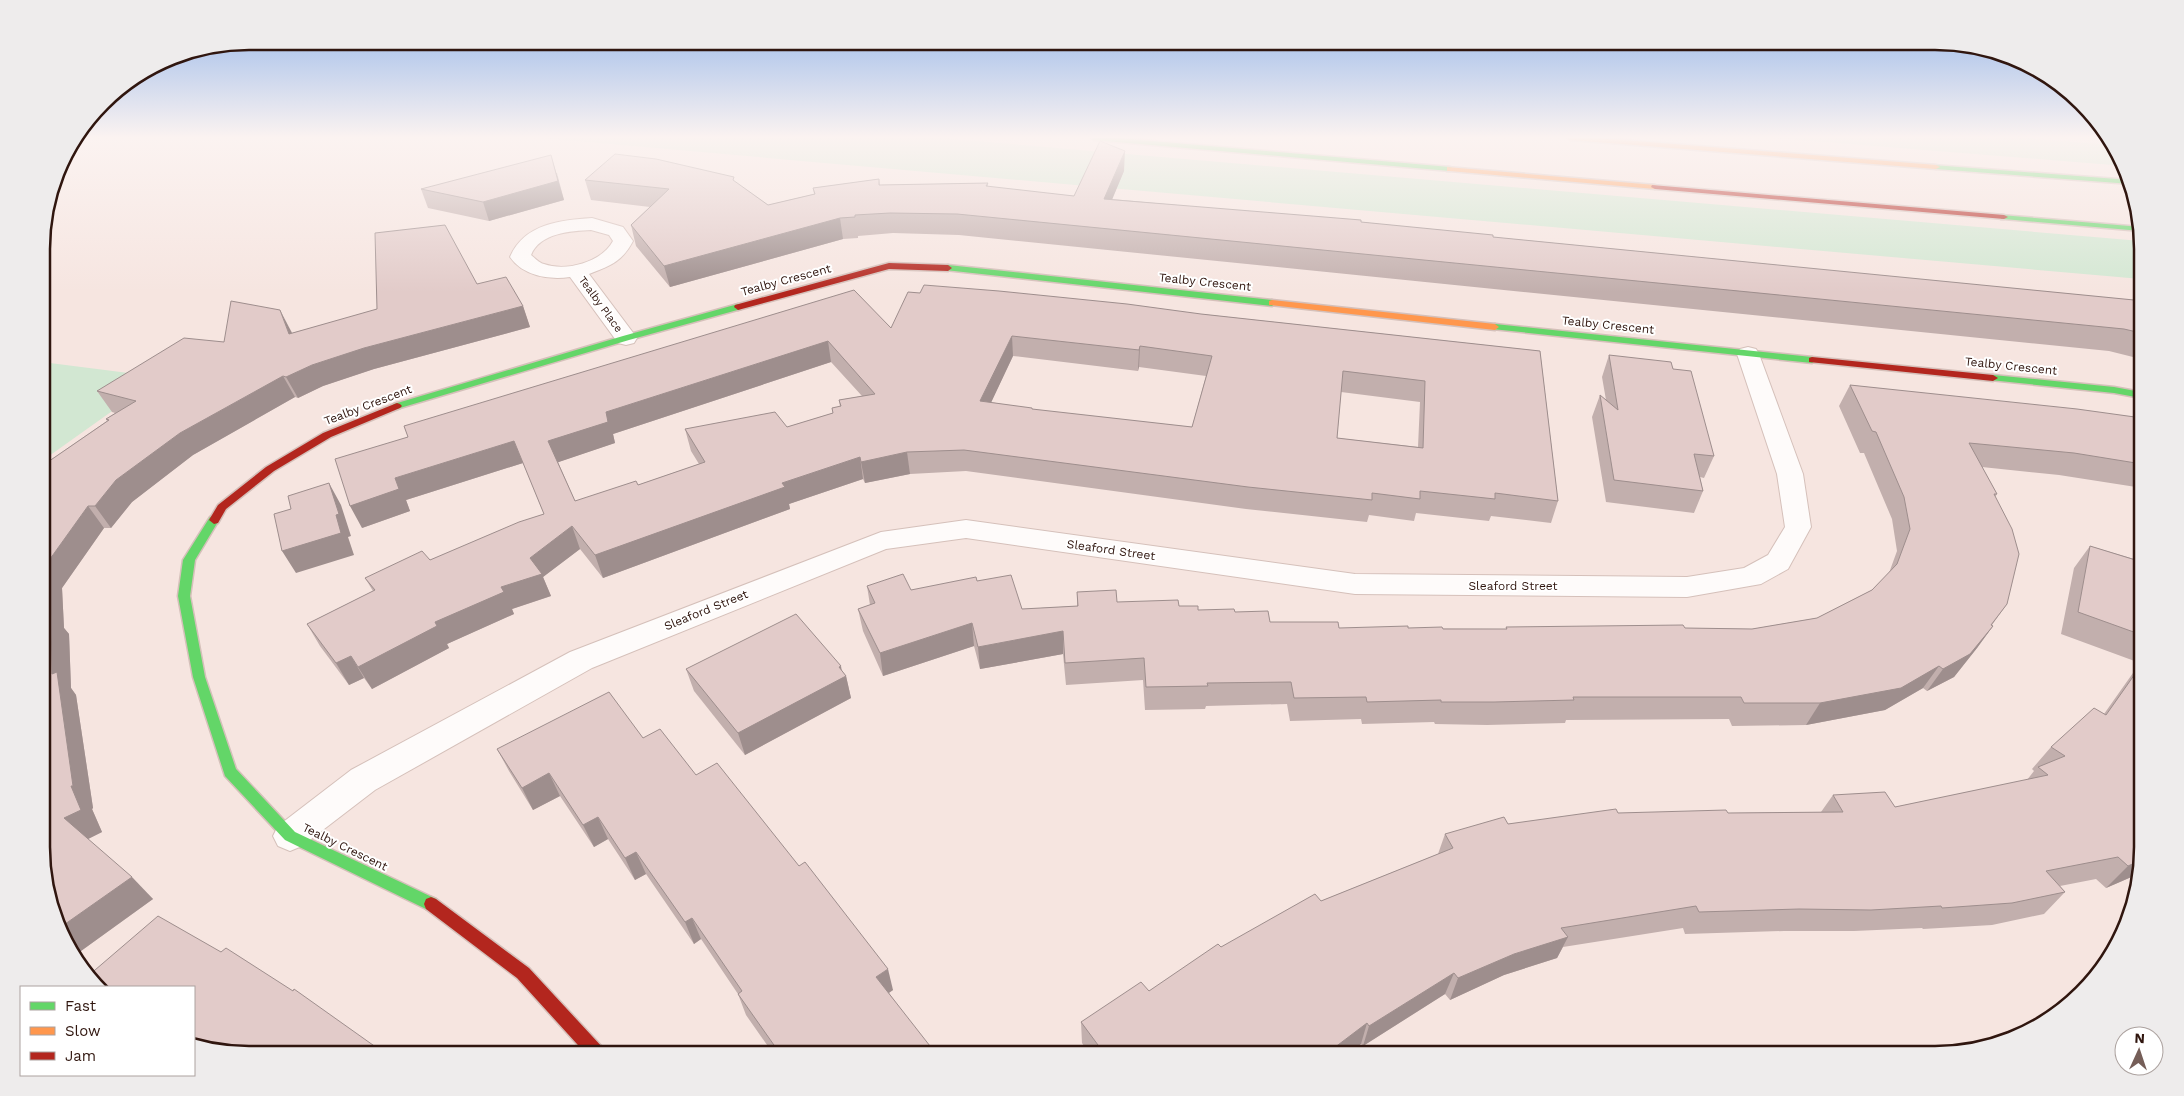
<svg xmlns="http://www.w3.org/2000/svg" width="2184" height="1096" viewBox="0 0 2184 1096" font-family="'Work Sans',sans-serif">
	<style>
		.green { fill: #d2e7d2 }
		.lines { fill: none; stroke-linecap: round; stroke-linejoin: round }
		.street-casing { stroke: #d5c0ba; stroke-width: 2 }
		.fast-casing { stroke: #d5c0ba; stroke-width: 3 }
		.slow-casing { stroke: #d5c0ba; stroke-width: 3 }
		.jam-casing { stroke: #d5c0ba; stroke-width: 3 }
		.street { fill: #fefbfa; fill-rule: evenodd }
		.fast { fill: #63d668; fill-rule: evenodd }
		.slow { fill: #ff974d; fill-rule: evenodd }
		.jam { fill: #b3261e; fill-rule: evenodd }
		.wall { fill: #c2afad; fill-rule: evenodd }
		.shaded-wall { fill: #9e8e8d }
		.building { fill: #e2cbc9; stroke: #9e8e8d; fill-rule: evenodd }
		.labels { text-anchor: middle; stroke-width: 4; stroke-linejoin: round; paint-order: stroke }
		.far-street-label { font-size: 11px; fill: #30160f; stroke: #fff }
		.street-label { font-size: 12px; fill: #30160f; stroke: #fff }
		.rim { fill: none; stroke: #30160f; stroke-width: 2.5 }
	</style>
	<rect width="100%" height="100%" fill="#f6e5e0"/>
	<!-- green -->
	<g class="green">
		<path d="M542 138H941L2141 241V279Z"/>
		<path d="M1774 138H2023L2113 145 2125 166Z"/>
		<path d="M42 362 160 377 42 461Z"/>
	</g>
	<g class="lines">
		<defs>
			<g id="street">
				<path d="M592 218 623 227 633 241C622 262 610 266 589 274L637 338 634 343 626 345 618 343 570 277C549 280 523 276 510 257 524 224 560 220 592 218ZM591 230 609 235 613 241C602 262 566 272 544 264 539 263 535 258 531 255 540 233 570 231 591 230Z"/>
				<path d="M1748 347 1756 349 1759 354 1803 474 1811 527 1788 569 1761 584 1687 597 1355 594 966 538 886 549 592 668 375 790 302 846 290 851 278 846 273 836 278 826 351 770 570 652 881 532 966 520 1355 574 1687 577 1744 568 1768 555 1785 527 1777 474 1737 354 1740 349Z"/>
			</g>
			<g id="fast">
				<path d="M1091 138H1119L1450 167 1454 169 1450 171 1094 140Z"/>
				<path d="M1933 165 2130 180 2131 184 1936 169 1932 167Z"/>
				<path d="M2001 215 2141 227V231L2004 219H2001Z"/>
				<path d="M948 265 1272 300 1276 303 1272 306 945 270 944 268Z"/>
				<path d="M738 304 742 307 741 309 629 340 400 408 397 409 392 406 394 404 623 336Z"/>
				<path d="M1495 324 1812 357 1817 360 1812 363 1492 329V325Z"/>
				<path d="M1993 375 2114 387 2141 392V398L2114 393 1990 380V376Z"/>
				<path d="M214 516 219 520 195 560 190 596 205 677 236 769 295 832 436 899 438 904 436 909 431 911 426 909 285 840 225 776 193 677 178 596 183 560 210 517Z"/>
			</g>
			<g id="slow">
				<path d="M1568 138H1599L1936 165 1940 167 1936 169 1571 140Z"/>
				<path d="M1447 167 1655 185 1659 187 1655 189 1450 171H1447Z"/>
				<path d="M1272 300 1495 324 1499 327 1495 330 1269 305V301Z"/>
			</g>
			<g id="jam">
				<path d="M1652 185 2004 215 2008 217 2004 219 1655 189 1651 187Z"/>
				<path d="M889 263 948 265 952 268 948 271 889 269 738 310 734 307 735 305Z"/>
				<path d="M1812 357 1993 375 1998 378 1993 381 1809 362V358Z"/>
				<path d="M397 403 400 404 402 406 400 408 331 437 274 471 226 509 218 523 214 524 209 520 218 505 266 467 323 433Z"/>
				<path d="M431 897 436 899 529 968 604 1049 606 1055H587L517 978 426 909 424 904 426 899Z"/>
			</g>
		</defs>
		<!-- street casing -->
		<use href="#street" class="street-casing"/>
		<!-- fast casing -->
		<use href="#fast" class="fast-casing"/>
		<!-- slow casing -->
		<use href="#slow" class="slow-casing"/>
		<!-- jam casing -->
		<use href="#jam" class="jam-casing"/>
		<!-- street -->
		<use href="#street" class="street"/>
		<!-- fast -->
		<use href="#fast" class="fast"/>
		<!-- slow -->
		<use href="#slow" class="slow"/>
		<!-- jam -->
		<use href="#jam" class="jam"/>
	</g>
	<!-- wall -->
	<g class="wall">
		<path d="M1124 171 1112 199 1361 222 1493 237 2141 301V359L2109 351 959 235 893 233 858 236V238L843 239 670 287 636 246 631 225 650 207 591 200 585 180 735 182 768 205 814 194 813 188 879 179 880 185 988 183V187L1074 196Z"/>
		<path d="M557 173 564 200 489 221 428 208 421 189Z"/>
		<path d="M477 284 523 306 530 327 374 369 323 386 298 398 295 397 193 455 132 502 111 528H104L62 588 64 628 69 634 71 688 76 695 93 808 92 809 102 832 88 839 153 899 74 956 57 927 42 466 107 421 106 419 115 413 112 412 97 391 291 331 292 333Z"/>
		<path d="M1201 314 1540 351 1558 501 1551 523 1491 516 1489 521 1416 513 1414 521 1369 515 1367 522 1246 509 966 471 910 474 865 483 863 479 789 504 790 509 603 578 580 549 543 577 551 596 512 609 514 614 447 644 449 648 372 689 364 678 349 685 320 646 307 624 373 591 365 578 430 560 544 514 523 463 406 500 410 511 362 528 408 437 404 426 891 328ZM1013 356 1138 371 1139 367 1206 376 1192 427 1033 410 991 402ZM831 362 862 396 839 400 840 407 832 408 833 413 787 427 685 429 691 451 699 464 638 485 575 501 558 462 615 443 613 434ZM1341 392 1420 402 1418 447 1337 438Z"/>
		<path d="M1609 355 1673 369 1714 456 1704 478 1700 477 1703 491 1694 513 1606 502 1592 417 1600 395 1606 400 1602 377Z"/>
		<path d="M1850 385 2142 418 2143 847 2136 875 2106 888 2096 879 2060 886 2065 892 2044 914 1992 925 1923 929 1922 928 1854 931H1784L1685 934 1683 928 1563 947 1557 958 1504 975 1450 1000 1445 994 1363 1046 1361 1044 1347 1054 1090 1055 1082 1043 1081 1022 1149 991 1221 947 1321 901 1438 854 1445 834 1508 824 1618 813H1728L1821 812 1833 795 1895 807 2027 780 2034 771 2032 769 2051 747 2104 714 2140 663 2061 634 2074 568 2090 546 2134 559 2136 487 2059 475 1982 467 1997 494 1995 497 2007 604 1992 625 1993 626 1977 648 1954 677 1927 691 1923 688 1885 710 1806 725 1732 726 1729 719 1566 720 1565 723 1487 725 1435 724 1434 722 1362 724 1361 719 1290 721 1287 704 1206 706 1205 709 1145 710 1143 680 1066 685 1063 654 980 669 974 646 883 676 863 631 858 609 870 605 867 586 911 590 977 581 1022 609 1077 606V592L1117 602 1179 606 1198 610 1235 612 1270 622 1339 628 1506 629V627L1685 628 1752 629 1817 618 1872 590 1889 573 1897 551 1892 519 1864 453H1860L1839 406Z"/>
		<path d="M686 669 842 671 846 676 851 698 745 755 694 691Z"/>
		<path d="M643 738 696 775 893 990 889 993 932 1055H774L746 1015 738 994 701 939 694 944 646 874 635 880 608 839 594 847 560 796 533 810 509 771 497 749Z"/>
	</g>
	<!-- shaded-wall -->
	<g class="shaded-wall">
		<path d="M1125 151 1124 171 1104 219V199Z"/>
		<path d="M551 155 564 200 489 221 483 202Z"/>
		<path d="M840 218 843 239 670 287 664 266Z"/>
		<path d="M523 306 530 327 374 369 323 386 298 398 286 377 312 365 364 348Z"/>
		<path d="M280 310 291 331 300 355 289 334Z"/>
		<path d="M1012 336 1013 356 982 422 980 401Z"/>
		<path d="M828 341 831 362 613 434 615 443 556 463 548 441 606 412Z"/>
		<path d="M1140 346 1139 367 1138 371 1139 350Z"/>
		<path d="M283 376 295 397 193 455 132 502 111 528 95 506 116 480 180 433Z"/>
		<path d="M514 441 523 463 406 500 410 511 362 528 350 506 395 478Z"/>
		<path d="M907 452 910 474 865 483 861 462Z"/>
		<path d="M860 457 863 479 789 504 790 509 603 578 595 555 782 483Z"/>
		<path d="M329 483 341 505 351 536 348 537 354 555 296 573 282 551 336 515Z"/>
		<path d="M88 506 104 528 62 588 64 628 69 634 71 688 76 695 93 808 92 809 102 832 86 840 64 818 71 786 52 674 46 613 45 566Z"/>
		<path d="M572 526 580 549 543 577 551 596 512 609 514 614 447 644 449 648 372 689 358 667 435 622 501 587 530 558Z"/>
		<path d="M972 623 974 646 883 676 880 653Z"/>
		<path d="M1993 626 1977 648 1954 677 1927 691 1943 669Z"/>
		<path d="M1063 631V654L980 669 978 647Z"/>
		<path d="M351 656 364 678 349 685 336 663Z"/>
		<path d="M841 666 843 678 846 676 851 698 745 755 738 733 839 667Z"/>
		<path d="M1939 666 1923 688 1885 710 1806 725 1820 703Z"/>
		<path d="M549 773 560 796 533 810 522 788Z"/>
		<path d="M598 817 608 839 594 847 583 825Z"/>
		<path d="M636 852 646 874 635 880 625 858Z"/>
		<path d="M2139 861 2136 875 2106 888 2128 866Z"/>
		<path d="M132 877 153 899 74 956 58 929Z"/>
		<path d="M692 918 701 939 694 944 685 922Z"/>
		<path d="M1568 937 1557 958 1504 975 1450 1000 1458 978 1514 954Z"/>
		<path d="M888 969 893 990 881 998 876 977Z"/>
		<path d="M1454 973 1445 994 1363 1046 1369 1026Z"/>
		<path d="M1367 1023 1361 1044 1347 1054H1326Z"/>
		<path d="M930 1046 932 1055H918Z"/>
	</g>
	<!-- building -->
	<g class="building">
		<path d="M1100 141 1125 151 1104 199 1361 220V222L1493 235V237L2134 300 2141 301V333L2124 329 957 214 890 213 855 215V217L840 218 664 266 631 225 669 189 585 180 615 154 656 159 734 177 733 180 768 205 815 194 813 188 879 179V185L988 183 986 186 1074 196Z"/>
		<path d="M551 155 558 181 483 202 421 189Z"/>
		<path d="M445 225 477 284 506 277 523 306 364 348 312 365 286 377 283 376 180 433 116 480 95 506H88L45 566 46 613 51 612 52 674 57 672 73 786H71L81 810 64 818 132 877 58 929 57 927 43 874 42 466 109 420 106 419 136 401 97 391 184 338 224 342 231 301 280 310 289 334 377 309 375 233Z"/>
		<path d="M924 285 999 291 1127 304 1201 314 1540 351 1558 501 1495 493V499L1420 491V499L1372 493V500L1248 487 964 450 907 452 861 462 860 457 782 483 785 487 595 555 572 526 530 558 542 574 501 587 504 592 435 622 437 626 358 667 351 656 336 663 307 624 375 590 365 578 422 551 430 560 519 522 544 514 514 441 395 478 399 489 350 506 335 459 408 437 404 426 854 290 891 328 908 292 920 293ZM1012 336 1139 350 1140 346 1212 356 1192 427 1032 409V408L980 401ZM828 341 875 394 839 400 841 406 832 408 833 413 787 427 775 412 685 429 705 462 638 485 636 481 575 501 548 441 608 422 606 412ZM1343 371 1425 381 1423 448 1337 438Z"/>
		<path d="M1609 355 1671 362 1673 369 1691 371 1714 456 1694 454 1703 491 1614 480 1600 395 1618 410Z"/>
		<path d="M1850 385 2077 409 2142 418V464L2074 453 1969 443 1997 494H1994L2012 529 2019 554 2007 604 1991 625 1993 626 1970 654 1943 669 1939 666 1901 688 1820 703H1744L1741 697H1573L1574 700 1494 702H1441V700L1367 702 1366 697 1294 698 1291 682 1207 683 1208 686 1146 687 1144 658 1065 663 1063 631 978 647 972 623 880 653 858 609 875 603 867 586 903 574 911 590 976 577 977 581 1011 575 1022 609 1078 606 1077 592 1116 590 1117 602 1178 600 1179 606H1198V610L1234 609 1235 612 1268 611 1270 622H1338L1339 628 1408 626V628L1442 627 1443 629H1507L1506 627 1683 625 1685 628 1752 629 1817 618 1872 590 1897 564 1910 529 1904 497 1876 432 1872 431Z"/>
		<path d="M329 483 339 514 336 515 341 533 282 551 274 514 291 509 288 496Z"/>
		<path d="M2090 546 2142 562V635L2078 612Z"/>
		<path d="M796 614 841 666 839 667 846 676 738 733 686 669Z"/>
		<path d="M2142 664 2143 832H2142L2143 833V847L2139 861 2128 866 2118 857 2046 871 2065 892 2012 903 1942 908 1941 906 1871 910 1799 909 1699 912 1696 906 1561 928 1568 937 1514 954 1458 978 1454 973 1369 1026 1367 1023 1326 1054 1092 1055 1090 1052 1098 1045 1081 1022 1141 982 1149 991 1218 944 1221 947 1315 894 1321 901 1453 848 1445 834 1504 817 1508 824 1616 809 1618 813 1726 810 1728 813 1843 812 1833 795 1885 792 1895 807 2048 775 2038 767 2065 756 2051 747 2094 708 2106 715Z"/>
		<path d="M609 692 643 738 660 729 696 775 717 763 799 866 805 862 888 969 876 977 930 1046 918 1055H781L738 994 742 991 692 918 685 922 636 852 625 858 598 817 583 825 549 773 522 788 497 749Z"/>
		<path d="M158 916 221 952 226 948 293 991 294 989 387 1055H249L194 1042V987H101L88 976Z"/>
	</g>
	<!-- sky -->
	<linearGradient id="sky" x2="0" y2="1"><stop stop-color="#92b4e9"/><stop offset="0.47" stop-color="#fbf3f1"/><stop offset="1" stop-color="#fbf3f1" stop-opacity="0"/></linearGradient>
	<rect width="2184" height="292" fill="url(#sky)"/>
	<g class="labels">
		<!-- far-street labels -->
		<g class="far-street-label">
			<text transform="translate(601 304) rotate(54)" y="4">Tealby Place</text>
		</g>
		<!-- street labels -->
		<g class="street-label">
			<text transform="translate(786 280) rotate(-15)" y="4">Tealby Crescent</text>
			<text transform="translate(1205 282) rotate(6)" y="4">Tealby Crescent</text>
			<text transform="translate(1608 325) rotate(6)" y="4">Tealby Crescent</text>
			<text transform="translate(2011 366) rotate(6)" y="4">Tealby Crescent</text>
			<text transform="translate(368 405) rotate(-21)" y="4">Tealby Crescent</text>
			<text transform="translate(1111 550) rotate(8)" y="4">Sleaford Street</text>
			<text x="1513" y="590">Sleaford Street</text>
			<text transform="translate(706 610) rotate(-22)" y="4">Sleaford Street</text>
			<text transform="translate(345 847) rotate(26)" y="4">Tealby Crescent</text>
		</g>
	</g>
	<!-- crop -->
	<path d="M0 0H2184V1096H0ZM249 50H1935A199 199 0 0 1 2134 249V847A199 199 0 0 1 1935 1046H249A199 199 0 0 1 50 847V249A199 199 0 0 1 249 50Z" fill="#eeecec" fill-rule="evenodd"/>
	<path class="rim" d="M249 50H1935A199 199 0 0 1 2134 249V847A199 199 0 0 1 1935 1046H249A199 199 0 0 1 50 847V249A199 199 0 0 1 249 50Z"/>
	<!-- legend -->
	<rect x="20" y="986" width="175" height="90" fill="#ffffff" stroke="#aca29f"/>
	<rect x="30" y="1002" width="25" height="8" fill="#63d668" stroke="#aca29f"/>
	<text x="65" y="1011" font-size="15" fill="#30160f">Fast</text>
	<rect x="30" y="1027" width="25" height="8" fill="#ff974d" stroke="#aca29f"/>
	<text x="65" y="1036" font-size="15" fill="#30160f">Slow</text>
	<rect x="30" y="1052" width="25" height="8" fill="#b3261e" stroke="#aca29f"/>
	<text x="65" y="1061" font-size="15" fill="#30160f">Jam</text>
	<!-- north arrow -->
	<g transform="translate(2139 1051) rotate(3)"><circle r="24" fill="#ffffff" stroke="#aca29f"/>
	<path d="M0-4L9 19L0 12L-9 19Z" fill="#755e58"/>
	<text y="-8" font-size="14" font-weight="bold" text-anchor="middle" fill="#30160f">N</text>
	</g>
</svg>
